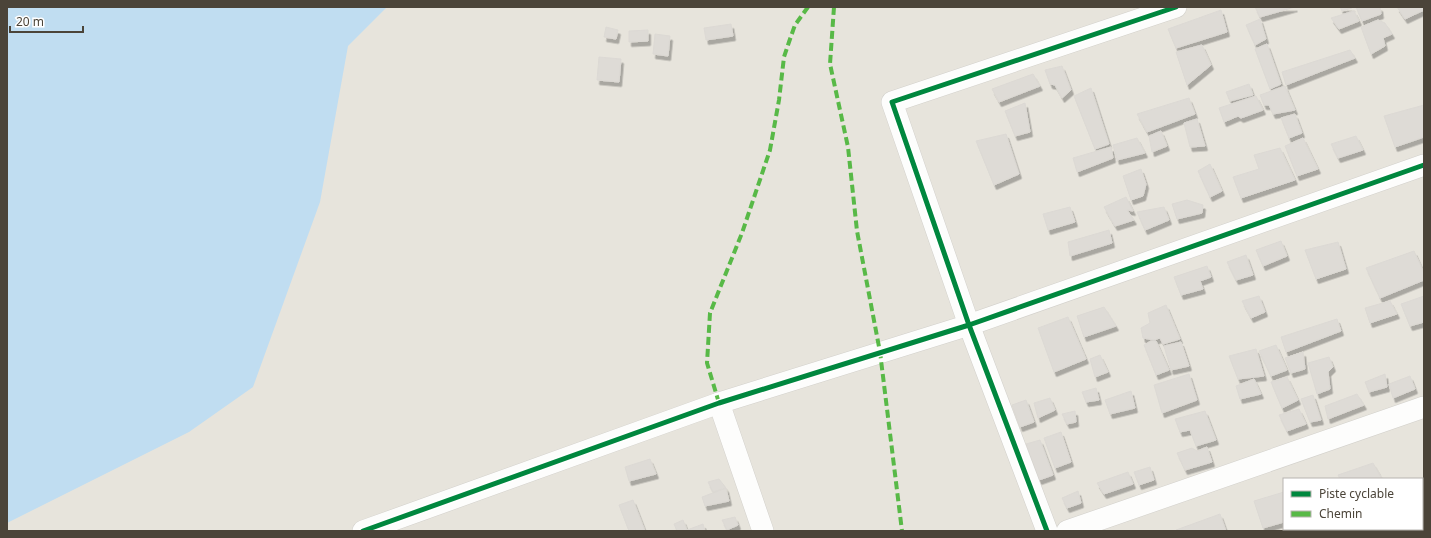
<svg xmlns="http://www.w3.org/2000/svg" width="1431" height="538" viewBox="0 0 1431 538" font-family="'Noto Sans',sans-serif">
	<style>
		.residential { fill: #e7e4dc; fill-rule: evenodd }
		.water { fill: #c0ddf1 }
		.building { fill: #dedbd6; stroke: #dcd9d4; filter: url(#shadow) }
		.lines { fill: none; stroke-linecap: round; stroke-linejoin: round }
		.street-casing { stroke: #d2d0cb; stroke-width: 22 }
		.street { stroke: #fdfdfc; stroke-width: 21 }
		.quiet { stroke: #58b947; stroke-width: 4; stroke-dasharray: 8 4; stroke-linecap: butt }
		.cycleway-casing { stroke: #fff; stroke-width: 8 }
		.cycleway { stroke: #00873e; stroke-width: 5 }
	</style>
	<defs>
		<filter id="shadow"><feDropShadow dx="2.5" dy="4.5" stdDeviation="0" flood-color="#0004"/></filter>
	</defs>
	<rect width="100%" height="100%" fill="#f4f2ee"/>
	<!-- residential -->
	<path class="residential" d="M7 7H1424V531H7ZM1284 479H1422V529H1284Z"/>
	<!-- water -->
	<path class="water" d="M7 7H387L348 46 320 202 253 387 189 432 7 523Z"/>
	<!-- building -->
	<g class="building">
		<path d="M1255 7H1295L1260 17Z"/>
		<path d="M1340 7H1352V8L1342 11Z"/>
		<path d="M1356 7H1380L1381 14 1362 21Z"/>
		<path d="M1397 7H1423L1424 10 1405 19Z"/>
		<path d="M1221 10 1227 32 1176 48 1168 29Z"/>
		<path d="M1354 11 1359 21 1339 29 1331 18Z"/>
		<path d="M1260 19 1266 39 1255 45 1246 25Z"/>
		<path d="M1378 20 1385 23 1392 34 1383 38 1385 46 1371 54 1361 27Z"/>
		<path d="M731 24 733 36 706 40 704 28Z"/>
		<path d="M606 27 618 30 616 39 604 37Z"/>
		<path d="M648 30V41L629 42V31Z"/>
		<path d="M655 34 670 36 668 56 653 54Z"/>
		<path d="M1267 44 1281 84 1270 89 1255 49Z"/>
		<path d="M1202 45 1211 65 1187 85 1176 52Z"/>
		<path d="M1350 50 1355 58 1286 85 1282 72Z"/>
		<path d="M599 57 621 59 619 82 597 80Z"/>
		<path d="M1062 66 1071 90 1062 98 1055 85 1050 84 1045 70Z"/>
		<path d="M1033 74 1040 86 999 102 992 89Z"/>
		<path d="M1249 84 1253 95 1230 101 1226 92Z"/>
		<path d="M1285 86 1295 110 1273 114 1269 105H1264L1260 95Z"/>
		<path d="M1091 88 1109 144 1095 149 1074 96Z"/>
		<path d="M1256 96 1263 110 1241 118 1238 116 1224 122 1219 108Z"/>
		<path d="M1189 98 1195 114 1147 132 1137 114Z"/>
		<path d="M1025 103 1030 132 1015 136 1005 111Z"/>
		<path d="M1424 105V137L1395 147 1384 116Z"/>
		<path d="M1295 114 1302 133 1289 138 1281 118Z"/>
		<path d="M1197 119 1205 146 1190 147 1184 123Z"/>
		<path d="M1161 131 1167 146 1152 152 1149 136Z"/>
		<path d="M1006 134 1019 174 994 185 976 141Z"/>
		<path d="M1356 136 1363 150 1338 158 1331 144Z"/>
		<path d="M1137 138 1145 153 1117 160 1113 145Z"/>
		<path d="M1303 138 1318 169 1297 176 1285 146Z"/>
		<path d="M1111 147 1113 158 1077 172 1073 158Z"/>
		<path d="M1280 148 1295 180 1241 198 1233 177 1259 169 1254 155Z"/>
		<path d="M1210 164 1222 191 1210 197 1198 171Z"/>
		<path d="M1141 169 1146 184 1143 196 1131 200 1123 176Z"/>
		<path d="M1126 197 1133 211 1127 210 1134 220 1115 226 1104 207Z"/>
		<path d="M1187 200 1203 205 1202 213 1177 219 1172 204Z"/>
		<path d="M1070 207 1075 222 1048 230 1043 214Z"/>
		<path d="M1164 207 1169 220 1145 230 1137 212Z"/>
		<path d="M1109 230 1112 243 1070 256 1068 242Z"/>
		<path d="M1281 241 1287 256 1263 266 1256 250Z"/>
		<path d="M1338 242 1346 269 1316 279 1305 250Z"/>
		<path d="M1414 251 1424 273V280L1380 298 1366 268Z"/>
		<path d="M1246 255 1253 275 1236 280 1227 262Z"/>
		<path d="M1207 266 1211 277 1200 281 1203 289 1181 295 1174 277Z"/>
		<path d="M1259 296 1265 312 1251 318 1242 301Z"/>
		<path d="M1424 296V322L1410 326 1401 304Z"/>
		<path d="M1390 301 1397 314 1370 323 1365 308Z"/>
		<path d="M1166 305 1180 339 1163 344 1160 338 1154 340 1143 338 1141 328 1150 323 1148 313Z"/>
		<path d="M1104 307 1116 326 1084 337 1077 316Z"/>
		<path d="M1068 317 1086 359 1054 372 1038 328Z"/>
		<path d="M1337 319 1341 331 1286 352 1281 337Z"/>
		<path d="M1151 341H1156L1169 370 1156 375 1144 345Z"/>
		<path d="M1181 342 1189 366 1171 370 1164 346Z"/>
		<path d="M1276 345 1287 370 1271 376 1259 351Z"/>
		<path d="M1256 349 1264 376 1238 379 1229 356Z"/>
		<path d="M1303 352 1305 369 1291 373 1285 358Z"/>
		<path d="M1100 355 1108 372 1095 377 1090 359Z"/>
		<path d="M1329 357 1333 367 1328 372 1330 389 1317 394 1308 363Z"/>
		<path d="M1189 374 1197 400 1162 413 1154 385Z"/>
		<path d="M1385 374 1387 387 1369 392 1365 382Z"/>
		<path d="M1410 376 1415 389 1393 398 1389 384Z"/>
		<path d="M1287 377 1298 400 1282 408 1271 382Z"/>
		<path d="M1254 379 1261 394 1240 399 1236 386Z"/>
		<path d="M1096 388 1099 400 1086 402 1082 392Z"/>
		<path d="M1131 391 1135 408 1110 414 1105 400Z"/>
		<path d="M1357 394 1364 405 1328 419 1325 406Z"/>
		<path d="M1313 395 1321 420 1310 422 1301 399Z"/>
		<path d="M1050 398 1055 410 1038 418 1034 403Z"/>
		<path d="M1026 400 1034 422 1020 427 1012 405Z"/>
		<path d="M1299 409 1306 424 1287 431 1279 415Z"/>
		<path d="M1075 411 1076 422 1067 424 1062 414Z"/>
		<path d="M1205 411 1216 440 1196 446 1190 430 1180 432 1175 419Z"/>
		<path d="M1061 432 1071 462 1055 468 1044 438Z"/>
		<path d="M1040 440 1053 475 1039 480 1026 444Z"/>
		<path d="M1207 447 1212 462 1185 470 1177 453 1192 448 1197 451Z"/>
		<path d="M650 459 656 474 629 481 625 467Z"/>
		<path d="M1373 463 1382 479H1340L1338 475Z"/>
		<path d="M1150 467 1154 480 1139 485 1134 472Z"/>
		<path d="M1128 472 1133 484 1104 494 1097 483Z"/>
		<path d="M719 479 726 488 713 492 708 482Z"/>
		<path d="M1422 480 1424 485V498L1422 499Z"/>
		<path d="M726 488 729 501 705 506 702 497Z"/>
		<path d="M1078 491 1081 503 1067 508 1062 498Z"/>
		<path d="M1284 492V522L1263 528 1254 501Z"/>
		<path d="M633 500 645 531H629L619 505Z"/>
		<path d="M1424 503V526L1422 522V504Z"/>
		<path d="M1220 514 1226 531H1176V530Z"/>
		<path d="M735 517 738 525 727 530 722 520Z"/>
		<path d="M683 520 687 530 703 524 705 531H677L674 524Z"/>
		<path d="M1398 529H1412L1413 531H1399Z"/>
	</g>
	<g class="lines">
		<defs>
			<g id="street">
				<path d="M719 403 763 531"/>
				<path d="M363 531 719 403 969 325 1424 165"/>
				<path d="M1047 531 969 325 892 102 1176 7"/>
				<path d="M1067 531 1424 407"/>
			</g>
		</defs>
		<!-- street casing -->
		<use href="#street" class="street-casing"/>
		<!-- street -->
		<use href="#street" class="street"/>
		<!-- quiet -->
		<g class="quiet">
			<path d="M834 7 830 64 848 147 857 231 880 352 902 531"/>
			<path d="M719 403 707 363 710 313 742 233 770 150 779 100 784 57 789 42 795 25 808 7"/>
		</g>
		<defs>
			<g id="cycleway">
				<path d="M363 531 719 403 969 325 1424 165"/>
				<path d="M1047 531 969 325 892 102 1176 7"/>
			</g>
		</defs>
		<!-- cycleway casing -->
		<use href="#cycleway" class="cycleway-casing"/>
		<!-- cycleway -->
		<use href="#cycleway" class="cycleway"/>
	</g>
	<!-- border -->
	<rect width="1431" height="538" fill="none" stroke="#4b4439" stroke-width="16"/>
	<!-- legend -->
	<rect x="1283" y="478" width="140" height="52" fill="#ffffff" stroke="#b7b4b0"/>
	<rect x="1291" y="491" width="20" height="6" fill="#00873e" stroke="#b7b4b0"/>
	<text x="1319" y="498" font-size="12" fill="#4b4439">Piste cyclable</text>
	<rect x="1291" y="511" width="20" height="6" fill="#58b947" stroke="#b7b4b0"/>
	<text x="1319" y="518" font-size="12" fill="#4b4439">Chemin</text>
	<!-- scale -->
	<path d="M10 26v6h73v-6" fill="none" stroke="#4b4439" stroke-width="2"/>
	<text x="16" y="26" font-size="12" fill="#4b4439" stroke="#ffffff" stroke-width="3" paint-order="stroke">20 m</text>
</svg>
